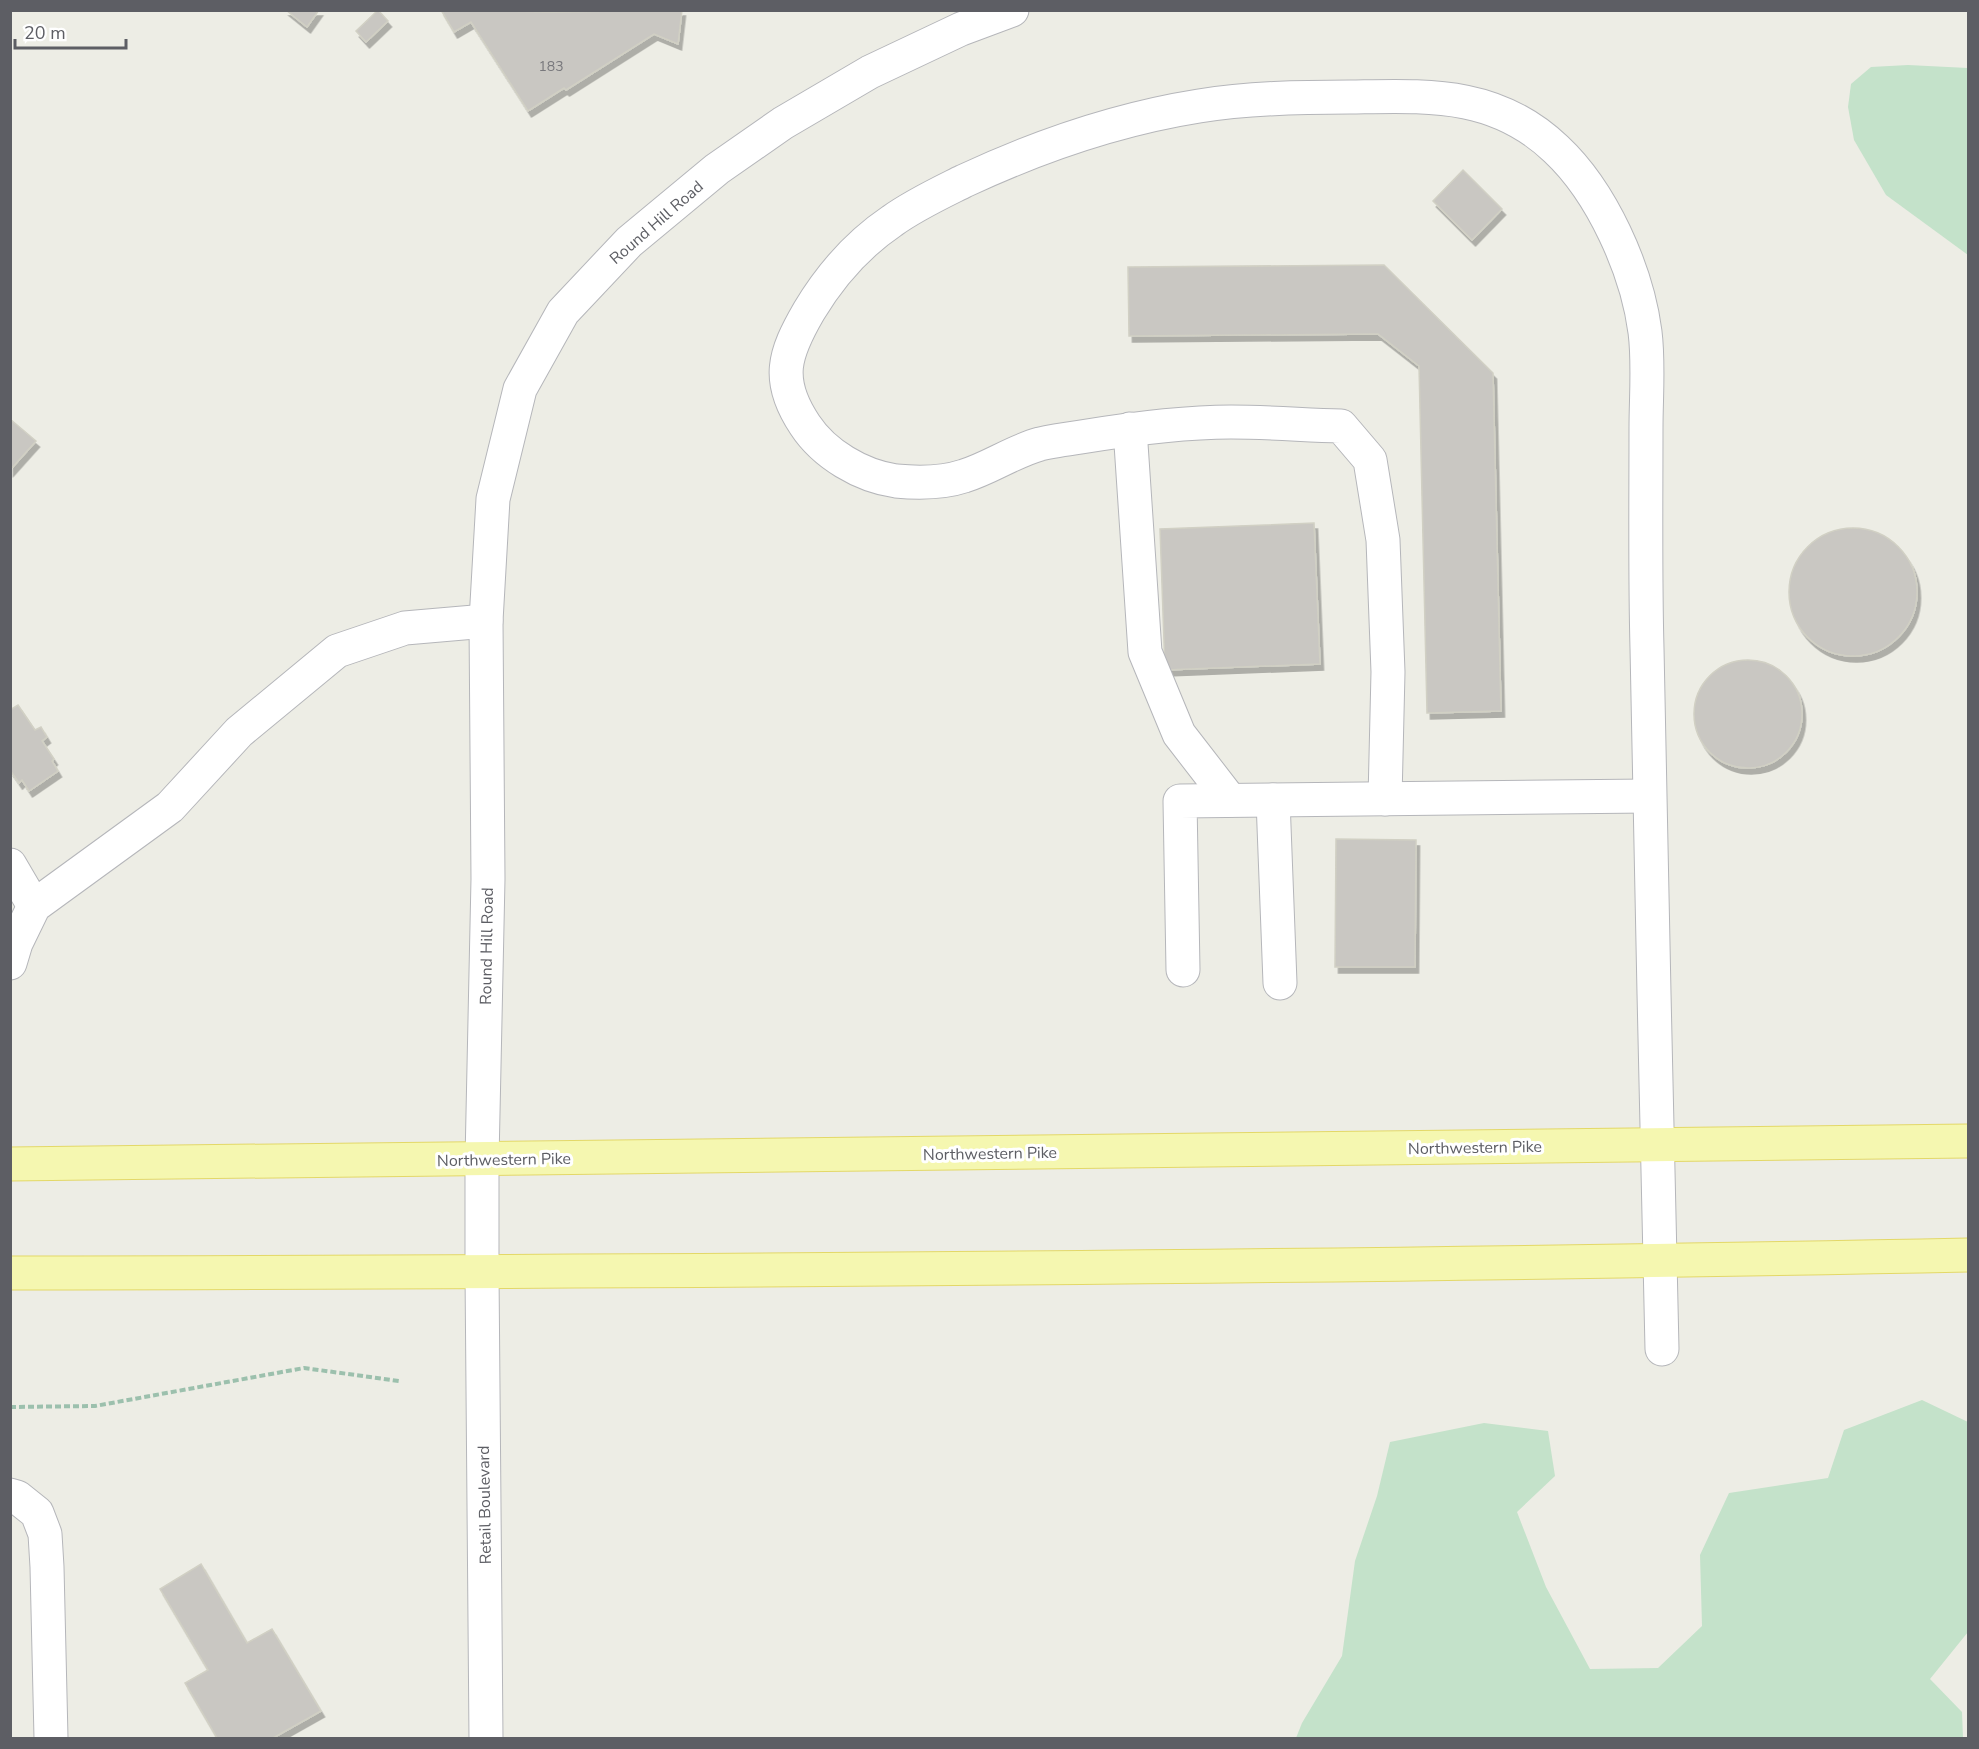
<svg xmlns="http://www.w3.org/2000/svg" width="1979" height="1749" viewBox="0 0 1979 1749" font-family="'Nunito Sans',sans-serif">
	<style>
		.green { fill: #c4e2ca }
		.building { fill: #c9c7c2; stroke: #d1d0c4; stroke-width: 1.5; filter: url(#shadow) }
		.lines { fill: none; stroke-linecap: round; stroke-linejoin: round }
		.minor-casing { stroke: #b5b6ba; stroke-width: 35 }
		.major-casing { stroke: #e3d868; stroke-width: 35 }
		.path { stroke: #9cc0ad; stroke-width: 4; stroke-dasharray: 6 3; stroke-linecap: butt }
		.minor { stroke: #fff; stroke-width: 33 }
		.major { stroke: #f5f7b0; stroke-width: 33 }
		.labels { text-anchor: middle; stroke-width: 6; stroke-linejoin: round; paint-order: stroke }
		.number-label { font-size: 14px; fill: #78787c }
		.street-label { font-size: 16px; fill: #5d5e64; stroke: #fff }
	</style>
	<defs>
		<filter id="shadow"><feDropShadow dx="3.5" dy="6" stdDeviation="0" flood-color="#0004"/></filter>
	</defs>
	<rect width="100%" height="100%" fill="#edede5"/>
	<!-- green -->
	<g class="green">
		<path d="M1908 65 1968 68V255L1886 195 1854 140 1848 107 1851 84 1871 67Z"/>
		<path d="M1922 1400 1968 1422V1632L1930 1679 1962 1712 1963 1738H1296L1302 1723 1342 1656 1355 1561 1377 1496 1390 1442 1484 1423 1548 1431 1555 1476 1517 1512 1546 1587 1590 1669 1658 1668 1702 1626 1700 1555 1729 1493 1828 1478 1844 1430Z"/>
	</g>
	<!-- building -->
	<g class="building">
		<path d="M286 10H319L307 27Z"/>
		<path d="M378 10 388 21 366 42 356 31Z"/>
		<path d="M441 10 554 12 682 10 678 44 654 34 566 90 564 88 528 111 471 22 454 32Z"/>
		<path d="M1463 170 1502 209 1472 240 1433 201Z"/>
		<path d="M1384 265 1493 373 1501 711 1427 713 1419 366 1378 334 1129 336 1128 267Z"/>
		<path d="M10 419 36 441 10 470Z"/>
		<path d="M1314 523 1320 664 1165 670 1160 529Z"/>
		<circle cx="1853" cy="592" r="64"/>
		<circle cx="1748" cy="714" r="54"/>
		<path d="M18 705 35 730 41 727 47 737 42 741 54 759 52 761 58 771 29 791 22 780 19 783 10 770V710Z"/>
		<path d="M1336 839 1416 840 1415 967H1335Z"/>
		<path d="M201 1564 247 1643 272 1629 321 1711 273 1738H217L185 1683 208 1670 160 1589Z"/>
	</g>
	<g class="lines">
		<defs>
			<g id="minor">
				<path d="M1130 429 1145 652 1179 734 1230 800"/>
				<path d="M1385 799 1388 672 1383 540 1370 460 1341 426C1304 425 1268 422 1231 422 1181 422 1130 429 1081 437 1067 439 1053 441 1040 444 1014 451 990 468 964 476 943 483 918 483 896 481 861 476 824 454 805 425 775 380 784 354 809 311 830 276 858 244 892 221 914 205 940 193 964 181 1039 146 1117 119 1199 106 1249 98 1300 97 1350 97 1428 96 1495 91 1556 149 1602 192 1637 270 1645 332 1649 363 1646 397 1646 428 1646 501 1645 575 1647 648 1651 882 1657 1115 1662 1349"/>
				<path d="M1273 800 1280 983"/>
				<path d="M10 865 34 906"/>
				<path d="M10 963 16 943 34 906 170 807 239 732 337 651 405 628 486 621"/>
				<path d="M1183 970 1180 801 1649 796"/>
				<path d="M10 1495 17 1497 37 1513 45 1534 47 1567 51 1738"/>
				<path d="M486 1738 482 1272V1160L488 879 486 621 493 499 520 389 563 312 629 242 717 169 783 123 870 72 961 29 1012 10"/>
			</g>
			<g id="major">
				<path d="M10 1164 1968 1141"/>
				<path d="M10 1273C663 1272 1316 1268 1968 1255"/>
			</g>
		</defs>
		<!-- minor casing -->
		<use href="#minor" class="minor-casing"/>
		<!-- major casing -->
		<use href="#major" class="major-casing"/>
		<!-- path -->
		<path class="path" d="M10 1407 95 1406 304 1368 399 1381"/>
		<!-- minor -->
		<use href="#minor" class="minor"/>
		<!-- major -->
		<use href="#major" class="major"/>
	</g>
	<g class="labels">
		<!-- number labels -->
		<g class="number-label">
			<text x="551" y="71">183</text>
		</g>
		<!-- street labels -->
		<g class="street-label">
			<text transform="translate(656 222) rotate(-41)" y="6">Round Hill Road</text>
			<text transform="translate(486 946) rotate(-89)" y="6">Round Hill Road</text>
			<text transform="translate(1475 1147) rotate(-1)" y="6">Northwestern Pike</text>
			<text transform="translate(990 1153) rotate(-1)" y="6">Northwestern Pike</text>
			<text transform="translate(504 1159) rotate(-1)" y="6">Northwestern Pike</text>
			<text transform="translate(484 1505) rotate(-91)" y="6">Retail Boulevard</text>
		</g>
	</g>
	<!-- border -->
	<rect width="1979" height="1749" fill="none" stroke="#5d5e64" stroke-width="24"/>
	<!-- scale -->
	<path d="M15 39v9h111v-9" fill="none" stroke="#5d5e64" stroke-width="3"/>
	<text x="24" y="39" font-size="18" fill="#5d5e64" stroke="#ffffff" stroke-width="4.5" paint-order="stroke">20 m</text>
</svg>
